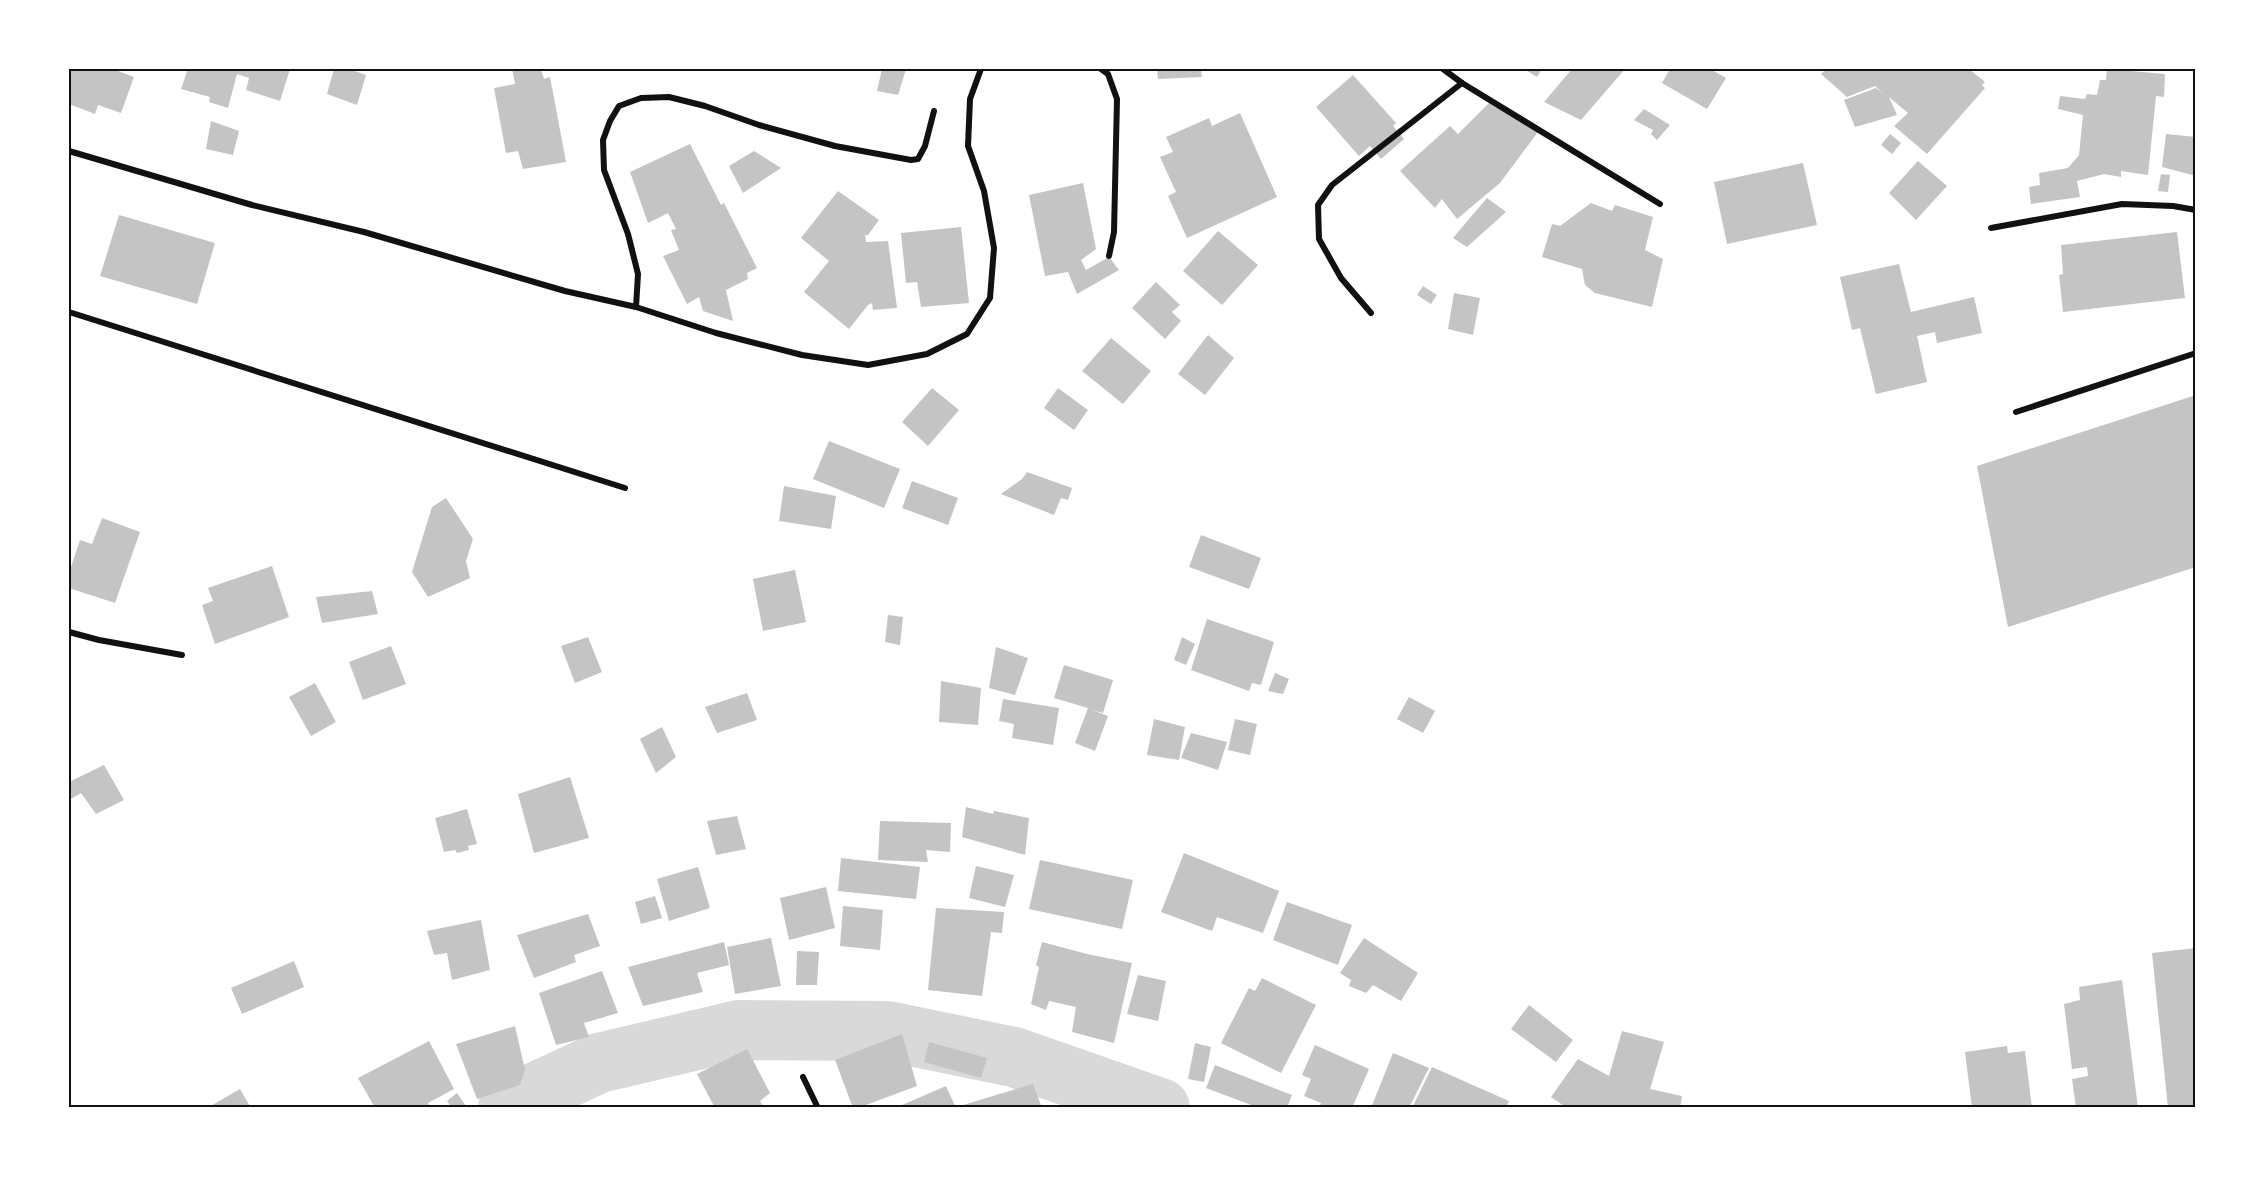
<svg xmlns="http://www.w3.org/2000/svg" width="2265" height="1177" viewBox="0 0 2265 1177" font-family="Jost,sans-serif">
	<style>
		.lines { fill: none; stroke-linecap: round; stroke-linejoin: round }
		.river { stroke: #d9d9d9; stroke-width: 60 }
		.building { fill: #c4c4c4 }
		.minor { stroke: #111; stroke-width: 6 }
		.neatline { fill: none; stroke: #111; stroke-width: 2 }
	</style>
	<rect width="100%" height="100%" fill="#fff"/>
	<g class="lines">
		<!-- river -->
		<path class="river" d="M508 1108 519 1100 599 1063 739 1030 887 1031 1014 1057 1160 1108"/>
	</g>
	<!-- building -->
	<g class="building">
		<path d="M70 69H113L134 77 121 113 98 105 95 114 69 104Z"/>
		<path d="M188 69H290L280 101 246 90 249 78 237 74 228 108 209 102 210 97 181 89Z"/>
		<path d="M334 69H349L366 75 357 105 327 94Z"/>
		<path d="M512 69H541L544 79 550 77 566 162 523 169 518 151 506 153 494 88 515 84Z"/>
		<path d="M882 69H906L898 95 877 91Z"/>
		<path d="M1157 69H1201L1202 77 1158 79Z"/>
		<path d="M1524 69H1542L1537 77Z"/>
		<path d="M1572 69H1625L1581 120 1544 102Z"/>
		<path d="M1670 69H1710L1726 78 1707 109 1662 83Z"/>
		<path d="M1826 69H1969L1985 82 1982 85 1985 88 1927 154 1894 126 1908 113 1889 97 1897 115 1855 127 1844 100 1876 88 1883 93 1875 86 1847 97 1821 74Z"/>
		<path d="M2107 69 2165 74 2164 97 2156 96 2148 175 2121 171V177L2104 174 2077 181 2080 197 2031 204 2029 187 2040 185 2039 173 2068 168 2079 155 2083 115 2058 109 2060 96 2085 99 2087 94 2097 95 2100 80H2106Z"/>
		<path d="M1353 75 1396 123 1393 126 1404 139 1381 159 1370 146 1359 156 1316 107Z"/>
		<path d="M1489 103 1541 128 1500 183 1457 219 1442 199 1435 208 1400 171 1450 126 1458 134Z"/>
		<path d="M1644 109 1670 125 1657 140 1651 134 1653 130 1634 120Z"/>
		<path d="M1240 113 1277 197 1187 238 1168 196 1176 192 1160 157 1173 152 1166 137 1209 118 1212 126Z"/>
		<path d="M211 121 239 131 233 155 206 149Z"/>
		<path d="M1890 134 1901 143 1892 154 1881 145Z"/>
		<path d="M2166 134 2196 137V176L2162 167Z"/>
		<path d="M690 144 721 205 724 203 757 268 747 273 748 279 726 290 733 321 703 311 699 297 687 304 663 256 679 250 671 230 676 229 668 213 648 223 630 172Z"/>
		<path d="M754 151 781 168 743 193 729 166Z"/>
		<path d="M1918 161 1947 186 1916 220 1889 193Z"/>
		<path d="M1803 163 1817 225 1727 244 1714 182Z"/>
		<path d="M2161 174 2170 175 2168 192 2158 191Z"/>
		<path d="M1083 183 1096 249 1081 260 1086 270 1109 257 1119 270 1077 294 1068 272 1045 276 1029 195Z"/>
		<path d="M838 191 879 220 868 235H865L866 242 888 241 897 308 873 310 872 303 868 305 849 329 804 292 829 261 801 238Z"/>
		<path d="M1487 198 1506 212 1467 247 1453 238Z"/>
		<path d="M1591 203 1612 211 1615 205 1653 217 1645 250 1663 259 1652 307 1595 293 1585 285 1582 269 1542 257 1552 224 1560 226Z"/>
		<path d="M119 215 215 243 197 304 100 276Z"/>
		<path d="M961 227 969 303 921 307 917 282 906 283 901 233Z"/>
		<path d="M1218 231 1258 265 1222 305 1183 271Z"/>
		<path d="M2177 232 2185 298 2063 312 2059 275 2063 274 2061 245Z"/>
		<path d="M1899 264 1911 312 1974 297 1982 333 1937 343 1935 332 1917 336 1927 382 1876 394 1860 328 1852 330 1840 277Z"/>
		<path d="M1156 282 1180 305 1172 312 1181 321 1165 339 1132 308Z"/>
		<path d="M1423 286 1437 295 1431 304 1417 295Z"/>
		<path d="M1454 293 1480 298 1473 335 1448 329Z"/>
		<path d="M1208 335 1234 358 1205 395 1178 374Z"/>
		<path d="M1111 338 1151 371 1123 404 1082 371Z"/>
		<path d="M932 388 959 410 928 446 902 422Z"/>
		<path d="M1058 388 1088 410 1074 430 1044 408Z"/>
		<path d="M2196 395V567L2008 627 1977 466Z"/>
		<path d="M829 441 900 469 884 508 813 479Z"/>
		<path d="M1027 472 1072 488 1068 500 1061 498 1054 515 1001 494 1022 479Z"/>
		<path d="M912 481 958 498 948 525 902 508Z"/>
		<path d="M784 486 836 496 831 529 779 521Z"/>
		<path d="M446 498 473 539 466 561 470 578 428 597 412 572 432 507Z"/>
		<path d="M102 518 140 532 115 603 69 588V573L80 540 92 544Z"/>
		<path d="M1201 535 1261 558 1249 589 1189 567Z"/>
		<path d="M272 566 289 617 215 644 202 605 213 601 208 588Z"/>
		<path d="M795 570 806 622 763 631 753 579Z"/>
		<path d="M372 591 378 614 322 623 316 597Z"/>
		<path d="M888 615 903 617 900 645 885 642Z"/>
		<path d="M1207 619 1274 642 1261 685 1252 683 1249 691 1191 670Z"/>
		<path d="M588 637 602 672 575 683 561 646Z"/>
		<path d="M1182 637 1195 644 1186 665 1174 660Z"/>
		<path d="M391 646 406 684 363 700 349 662Z"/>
		<path d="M996 647 1028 658 1015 695 989 688Z"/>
		<path d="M1064 665 1113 680 1103 713 1092 710 1108 716 1095 751 1075 743 1088 708 1054 698Z"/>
		<path d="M1275 673 1289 679 1283 694 1268 691Z"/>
		<path d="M941 681 981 688 978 725 939 722Z"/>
		<path d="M315 683 336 722 311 736 289 697Z"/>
		<path d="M747 693 757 720 717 733 705 707Z"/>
		<path d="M1409 697 1435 711 1423 733 1397 719Z"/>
		<path d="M1003 699 1059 708 1053 745 1012 738 1014 724 999 721Z"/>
		<path d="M1154 719 1185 727 1179 760 1147 755Z"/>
		<path d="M1235 719 1257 724 1250 755 1228 750Z"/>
		<path d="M662 727 676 757 656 773 640 739Z"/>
		<path d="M1191 733 1227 742 1218 770 1181 758Z"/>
		<path d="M104 765 124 800 96 814 81 793 69 800V782Z"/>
		<path d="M570 777 589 838 534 853 518 794Z"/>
		<path d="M966 807 993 814 994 811 1029 818 1025 855 962 837Z"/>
		<path d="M467 809 477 844 468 846 469 850 457 853 455 850 444 852 435 818Z"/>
		<path d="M737 816 746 849 716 855 707 821Z"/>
		<path d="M880 821 951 823 950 852 926 850 928 862 878 860Z"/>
		<path d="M1184 853 1279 891 1263 933 1217 917 1212 931 1161 912Z"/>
		<path d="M841 858 920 867 916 899 838 891Z"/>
		<path d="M1040 860 1133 880 1122 929 1029 909Z"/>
		<path d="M976 866 1014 875 1005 907 969 898Z"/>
		<path d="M698 867 710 908 669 921 657 879Z"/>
		<path d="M826 887 835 928 789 940 780 898Z"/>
		<path d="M655 896 662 918 641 924 635 902Z"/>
		<path d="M1287 902 1352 925 1338 965 1273 940Z"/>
		<path d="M843 906 883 910 880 950 840 946Z"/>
		<path d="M936 908 1004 912 1002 933 991 932 982 996 928 990Z"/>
		<path d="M588 914 600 946 574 955 576 962 534 978 517 935Z"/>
		<path d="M481 920 490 970 452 980 447 953 434 955 427 931Z"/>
		<path d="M771 938 781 986 735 994 727 947Z"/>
		<path d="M1364 938 1418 973 1401 1001 1373 985 1366 993 1349 986 1351 980 1340 973Z"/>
		<path d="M724 942 729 965 697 973 703 992 643 1006 628 967Z"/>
		<path d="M1042 942 1087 954 1132 963 1114 1043 1072 1032 1076 1007 1049 1001 1046 1010 1031 1004 1039 967 1036 965Z"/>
		<path d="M2196 948V1108H2168L2152 953Z"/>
		<path d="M797 951 819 952 817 985H796Z"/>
		<path d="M294 961 304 987 242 1014 231 988Z"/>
		<path d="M602 971 618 1013 584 1023 589 1037 556 1045 539 993Z"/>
		<path d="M1138 975 1166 981 1158 1021 1127 1014Z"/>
		<path d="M1262 978 1316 1005 1281 1073 1221 1043 1249 988 1255 991Z"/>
		<path d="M2122 980 2138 1108H2076L2072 1079 2088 1076 2087 1067 2072 1069 2064 1004 2080 1000 2079 987Z"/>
		<path d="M1529 1005 1573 1040 1556 1062 1511 1029Z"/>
		<path d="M515 1026 525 1070 520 1085 477 1099 456 1044Z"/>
		<path d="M1622 1031 1664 1042 1650 1089 1682 1096 1680 1108H1567L1551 1097 1578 1059 1609 1076Z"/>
		<path d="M902 1034 917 1086 858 1108H853L835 1060Z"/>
		<path d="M429 1041 454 1089 428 1103 430 1108H375L358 1078Z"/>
		<path d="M929 1042 987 1058 981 1078 924 1062Z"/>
		<path d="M1195 1043 1211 1047 1204 1082 1188 1079Z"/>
		<path d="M1315 1045 1369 1069 1352 1108H1319L1321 1103 1304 1096 1311 1079 1302 1075Z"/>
		<path d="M2007 1046 2008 1053 2025 1051 2032 1108H1972L1965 1052Z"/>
		<path d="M747 1049 770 1093 760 1101 764 1108H715L697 1074Z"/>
		<path d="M1393 1053 1429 1068 1409 1108H1371Z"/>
		<path d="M1215 1065 1292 1095 1287 1108H1259L1206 1088Z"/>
		<path d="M1432 1067 1509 1101 1506 1108H1412Z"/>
		<path d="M1033 1084 1042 1108H964L963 1105Z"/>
		<path d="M946 1086 956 1108H895Z"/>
		<path d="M240 1089 251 1108H207Z"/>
		<path d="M457 1093 466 1106 463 1108H452L447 1101Z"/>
	</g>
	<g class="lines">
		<!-- minor -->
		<g class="minor">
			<path d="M1101 69 1108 74 1117 99 1114 232 1109 256"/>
			<path d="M1443 69 1462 83 1660 204"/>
			<path d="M69 151 252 205 364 232 565 291 636 307 716 333 802 355 868 365 927 354 967 334 990 298 994 248 984 191 968 146 970 99 981 69"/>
			<path d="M1991 228 2122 204 2173 206 2196 210"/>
			<path d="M636 307 638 274 628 234 604 170 603 140 610 121 619 106 641 98 669 97 705 106 759 125 835 146 911 160 918 159 925 146 934 111"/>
			<path d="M69 312 625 488"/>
			<path d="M1371 313 1341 278 1319 239 1318 205 1332 185 1462 83"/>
			<path d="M2016 412 2196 353"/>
			<path d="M69 632 99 640 182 655"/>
			<path d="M803 1077 818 1108"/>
		</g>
	</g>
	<!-- border -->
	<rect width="2265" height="1177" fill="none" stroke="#ffffff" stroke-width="141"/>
	<rect x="70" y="70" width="2124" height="1036" class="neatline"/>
</svg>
